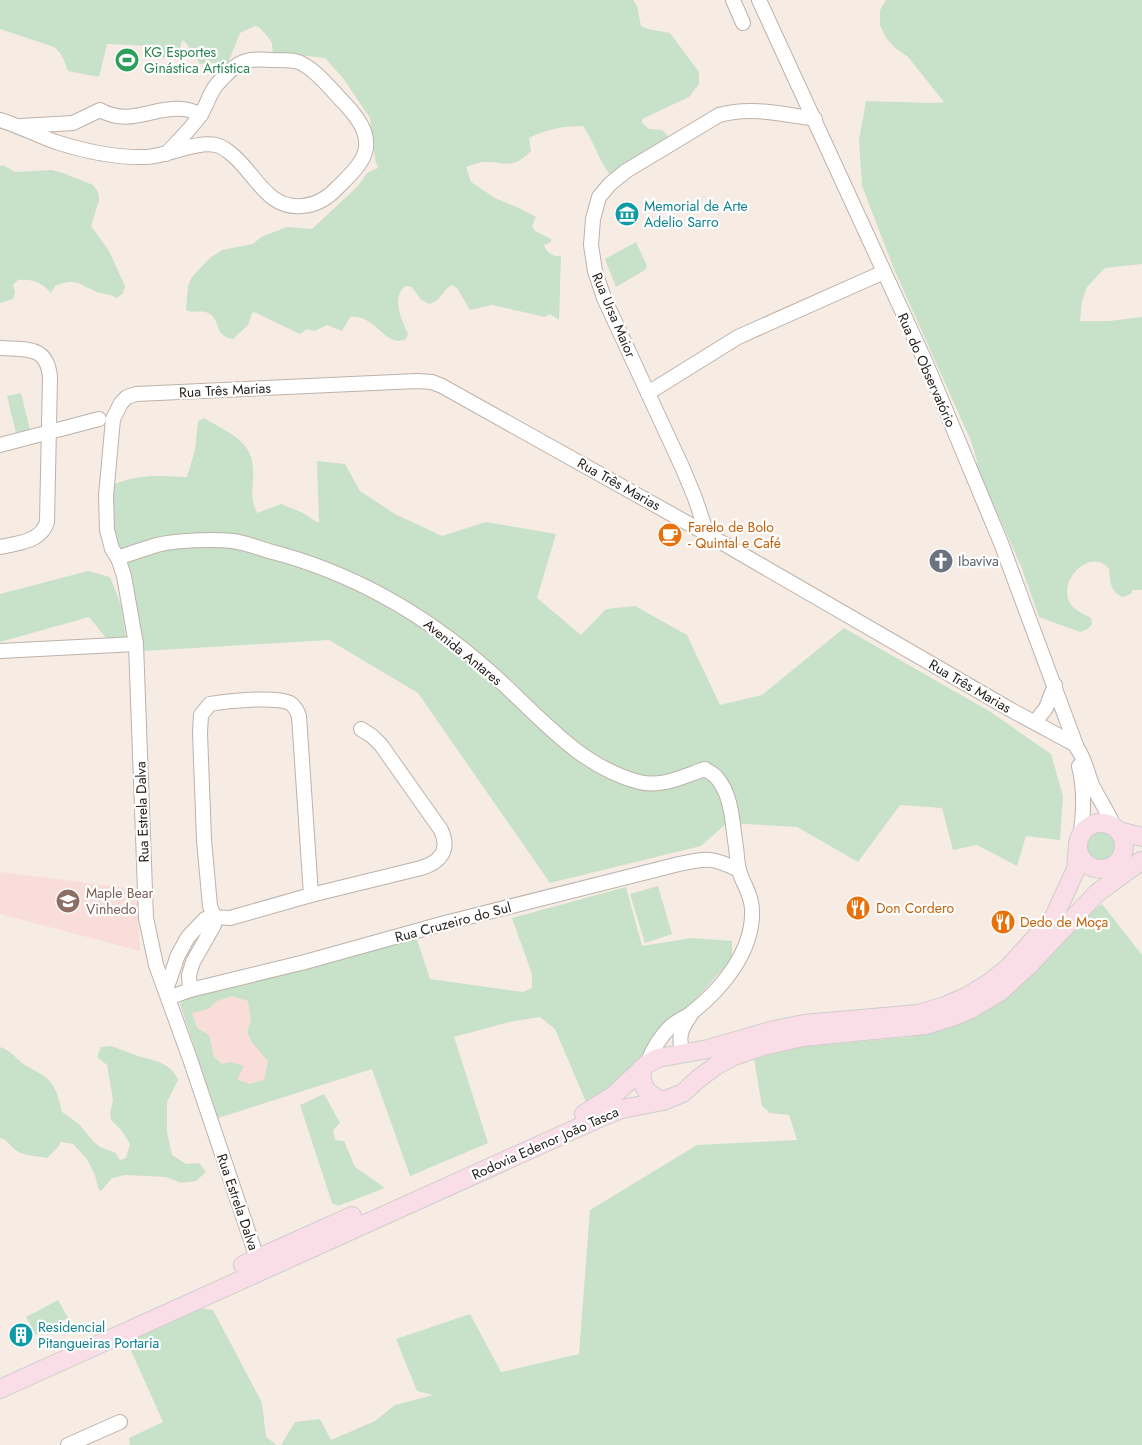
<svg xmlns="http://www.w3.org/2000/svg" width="1142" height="1445" viewBox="0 0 1142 1445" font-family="Jost,sans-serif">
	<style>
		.education { fill: #f8ddd8 }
		.green { fill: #c8e1c9; fill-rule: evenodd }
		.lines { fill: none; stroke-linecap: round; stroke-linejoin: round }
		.minor-casing { stroke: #bcb2aa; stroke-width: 16 }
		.major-casing { stroke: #cecdcd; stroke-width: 20 }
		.minor { stroke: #fff; stroke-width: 14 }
		.major { stroke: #f9dde7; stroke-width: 18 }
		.labels { text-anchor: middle; stroke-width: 4.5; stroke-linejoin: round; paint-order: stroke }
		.leisure-label { font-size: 14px; fill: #27864d; stroke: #fff; text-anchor: start }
		.culture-label { font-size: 14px; fill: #0d838f; stroke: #fff; text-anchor: start }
		.street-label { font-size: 14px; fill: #211d1a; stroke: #fff }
		.food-label { font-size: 14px; fill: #c56008; stroke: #fff; text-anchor: start }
		.worship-label { font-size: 14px; fill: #5b616d; stroke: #fff; text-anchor: start }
		.education-label { font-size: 14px; fill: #785e54; stroke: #fff; text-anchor: start }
	</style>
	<rect width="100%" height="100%" fill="#f7ece4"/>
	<!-- education -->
	<g class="education">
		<path d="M0 872 136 889 140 951 0 914Z"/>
		<path d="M254 980 296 1093 218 1118 180 1004Z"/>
	</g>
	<!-- green -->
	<g class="green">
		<path d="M0 0H633L637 6 641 26 648 29 670 33 699 72V84L689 97 642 119V123L649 129 662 130 670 138 613 178C599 163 595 143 583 126 563 126 547 129 529 138L531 151C511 171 506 161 482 162 477 163 471 165 466 167L471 182 495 198 521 209 536 217 532 226 535 231 551 239V242L544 245C547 253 553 257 561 256L559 320 550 314 545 317 492 305 470 310 457 288 452 285C442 290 443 299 430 304L421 300 412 287 406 286C390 297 402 320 408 334L406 339C385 349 376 314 350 317L342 331 327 325 314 331 307 329 300 334 254 312 252 313 248 325 233 339C214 336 221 322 210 314 202 309 194 314 186 310L188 286 192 277 210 258 222 250 253 244 261 237 287 227 312 229 358 186 367 173 378 168 375 159 370 118 343 78 325 58 299 55 273 56 272 43 268 37 259 27 255 26 240 33 228 63 226 65 215 63 200 64 186 43 182 40 178 59 160 57 151 46 107 44 99 77 68 71C65 62 62 53 54 47L0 29Z"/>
		<path d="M886 0H1142V264L1105 268 1087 287 1082 301 1080 321H1109L1142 317V590H1132V593L1124 597C1110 593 1110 581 1109 569 1106 566 1103 563 1099 562 1079 557 1055 590 1074 608 1079 612 1085 615 1091 618L1092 624 1088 629 1080 632 1039 617 1021 566 976 466 977 461 971 441 894 269 862 186 859 140 866 101 933 103 944 102 908 57 895 48 886 38 880 25V10Z"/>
		<path d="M3 165 15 172 52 170 63 173 93 185 98 192 99 200 91 226 109 251 125 286 123 293 117 298C110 294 104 294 97 292 77 284 77 277 55 286L51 293C41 282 33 279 18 280L13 285 15 291 13 299 0 303V166Z"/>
		<path d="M636 242 647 266 645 270 616 287 605 259Z"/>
		<path d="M21 393 30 430 16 433 7 396Z"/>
		<path d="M204 418C232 435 256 441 253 479 252 494 251 499 257 513L281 504 301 512 319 523 317 461 345 464 360 491 395 514 442 536 486 522 556 534 537 598 581 635 606 609 635 606 687 635 720 705 762 695 844 628 989 711 1051 754 1063 796 1060 840 1026 836 1017 866 977 845 953 850 942 808 900 805 858 862 797 827 727 823 701 846 550 883 418 693 329 640 144 651 136 600 117 545 113 514V485C139 473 160 476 187 477L195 450 198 421Z"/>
		<path d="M88 571 110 577 121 605 126 638 107 639 89 617 0 642V594Z"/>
		<circle cx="1101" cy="847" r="18"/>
		<path d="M658 886 672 934 645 943 630 894Z"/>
		<path d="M626 887 642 946 692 938 732 941V959L684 1012 657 1037 627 1075 597 1099 586 1102 555 1029 540 1017 509 1022 454 1037 488 1143 410 1176 372 1069 218 1118 180 1004 189 995 416 937 430 979 523 992 532 988V974L512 918ZM232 996 248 1001 251 1020 247 1032 252 1042 268 1061 264 1080 249 1084 237 1079 244 1066 231 1062 222 1064 214 1057 209 1035 197 1028 192 1013 208 1009 217 1001Z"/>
		<path d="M1102 904 1142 955V1445H281L295 1422 320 1419 331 1440 375 1421 395 1405 433 1395 417 1391 396 1339 470 1314 501 1372 579 1354 590 1210 697 1145 797 1140 789 1115 770 1113 762 1106 754 1059 799 1047 910 1037 951 1026 994 1004 1022 984 1070 930Z"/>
		<path d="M111 1046C121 1049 129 1053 138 1056 154 1061 171 1062 178 1080L167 1102V1132L172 1155 186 1164 199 1163 206 1172 196 1181 181 1183 166 1177 125 1175 112 1178 101 1191 98 1188 95 1175 87 1159 73 1144 61 1142 58 1147 47 1158C37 1156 26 1156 17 1151 10 1147 8 1139 0 1138V1047C11 1050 16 1059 25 1065 29 1068 35 1070 39 1073 55 1082 58 1095 62 1112L79 1124 93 1141 100 1147 116 1153 120 1160 126 1158 130 1144 122 1131 111 1120 110 1114 113 1100 107 1065 97 1057 101 1047Z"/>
		<path d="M324 1094 340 1123 333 1130 335 1140 344 1141 355 1167 385 1188 338 1206 332 1203 300 1105Z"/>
		<path d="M58 1300 68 1318 36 1335 26 1317Z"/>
		<path d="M198 1308 213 1310 262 1403 266 1437 277 1445H130L129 1438 163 1422 128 1344 135 1336Z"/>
	</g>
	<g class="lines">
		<defs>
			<g id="minor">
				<path d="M733 0 743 23"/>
				<path d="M759 0 926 363 1001 543 1077 748C1085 759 1087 772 1092 785 1099 799 1108 812 1114 827"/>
				<path d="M0 120C19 126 37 135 56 142 84 151 117 158 146 157 168 156 195 141 216 145 221 146 225 149 229 152 254 170 266 210 302 206 317 205 328 198 338 187 348 177 364 163 366 148 368 131 357 117 346 105 333 92 313 65 295 61 287 60 279 60 272 60 248 58 239 60 222 79 219 82 215 86 213 90 208 98 206 107 201 114 192 128 178 141 166 154"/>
				<path d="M21 126 73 123 100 110C130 127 154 106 182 109 189 109 195 112 201 115"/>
				<path d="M0 348C26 350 47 345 50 377L47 522C41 542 18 543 0 547"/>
				<path d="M648 393 738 337 884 272"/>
				<path d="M0 445 99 419"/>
				<path d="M707 534 695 498 683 469 604 298 595 271 591 245 593 219 599 197 610 184 626 171 719 115C751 106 782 114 815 119"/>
				<path d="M118 558C131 553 144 549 157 545 177 540 212 539 233 541 245 543 257 547 269 551 351 572 426 615 489 671 536 712 577 766 639 782 661 788 684 776 705 769 709 772 714 774 717 778 733 797 732 824 736 847 737 854 737 863 739 870 743 885 751 892 752 909 754 951 722 989 690 1014 684 1018 677 1021 671 1026 660 1037 652 1050 647 1064"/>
				<path d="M0 651 136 644"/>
				<path d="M1035 722 1046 708 1055 685"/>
				<path d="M1079 766C1085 790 1084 813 1080 837"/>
				<path d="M166 990 178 955 188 937 205 919 214 917 230 918 311 895 421 868C441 862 450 850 441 830L381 745 372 736 361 729"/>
				<path d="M190 990 189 975 193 962 214 925V917L210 906 204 840 200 733 201 715 210 704C226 701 276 696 290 703 295 706 297 711 299 716L311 895"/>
				<path d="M168 998 190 990 305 962 445 923 679 864C707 858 712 857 739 870"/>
				<path d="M683 1054C678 1038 680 1030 690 1016"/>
				<path d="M260 1267 190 1059 156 965 146 918 136 644 124 576 118 558 112 549 107 530 106 496 113 419 121 403 127 397 136 394 417 381 432 382 442 386 707 534 1013 711 1076 745"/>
				<path d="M68 1445 120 1422"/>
			</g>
			<g id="major">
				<circle cx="1101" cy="846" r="23"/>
				<path d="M1119 831 1142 837"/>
				<path d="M641 1069C642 1089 646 1093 663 1101"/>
				<path d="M584 1114 613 1096 647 1064 658 1058 708 1049 774 1030 804 1024 918 1014 945 1006 968 996 989 983 1009 967 1054 917 1076 869 1078 844"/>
				<path d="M243 1265 352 1216"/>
				<path d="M0 1389 604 1116 622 1109 663 1101 683 1093 698 1079 717 1065 734 1056 763 1046 803 1037 926 1025 952 1017 971 1009 1001 991 1029 965 1097 893 1141 861"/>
			</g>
		</defs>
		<!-- minor casing -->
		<use href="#minor" class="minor-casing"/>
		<!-- major casing -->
		<use href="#major" class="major-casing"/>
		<!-- minor -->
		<use href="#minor" class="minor"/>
		<!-- major -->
		<use href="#major" class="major"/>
	</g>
	<!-- icons -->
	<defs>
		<symbol id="stadium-disc" viewBox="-11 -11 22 22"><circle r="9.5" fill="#2e9e5b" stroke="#fff"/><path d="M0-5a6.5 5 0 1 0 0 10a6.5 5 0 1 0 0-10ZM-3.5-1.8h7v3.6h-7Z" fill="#fff"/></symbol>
		<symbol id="museum-disc" viewBox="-11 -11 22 22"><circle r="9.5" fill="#0f9aa8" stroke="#fff"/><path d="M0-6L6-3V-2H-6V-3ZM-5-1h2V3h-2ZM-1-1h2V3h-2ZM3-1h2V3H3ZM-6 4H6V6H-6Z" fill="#fff"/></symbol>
		<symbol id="cafe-disc" viewBox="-11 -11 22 22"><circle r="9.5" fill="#e8710a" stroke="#fff"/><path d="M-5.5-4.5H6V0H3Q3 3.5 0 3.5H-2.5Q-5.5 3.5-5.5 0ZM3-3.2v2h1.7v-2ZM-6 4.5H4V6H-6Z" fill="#fff"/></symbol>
		<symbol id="church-disc" viewBox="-11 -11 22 22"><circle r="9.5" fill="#6b7280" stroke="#fff"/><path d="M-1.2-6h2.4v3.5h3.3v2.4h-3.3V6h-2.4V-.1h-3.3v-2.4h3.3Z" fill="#fff"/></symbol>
		<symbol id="school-disc" viewBox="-11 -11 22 22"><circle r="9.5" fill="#8d6e63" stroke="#fff"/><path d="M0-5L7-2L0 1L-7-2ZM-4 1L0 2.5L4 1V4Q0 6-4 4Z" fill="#fff"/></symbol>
		<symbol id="restaurant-disc" viewBox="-11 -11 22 22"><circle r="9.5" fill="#e8710a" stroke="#fff"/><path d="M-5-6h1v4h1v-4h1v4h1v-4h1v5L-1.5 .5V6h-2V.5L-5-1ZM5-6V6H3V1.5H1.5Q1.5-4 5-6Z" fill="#fff"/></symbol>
		<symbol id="building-disc" viewBox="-11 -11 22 22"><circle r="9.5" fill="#0f9aa8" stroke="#fff"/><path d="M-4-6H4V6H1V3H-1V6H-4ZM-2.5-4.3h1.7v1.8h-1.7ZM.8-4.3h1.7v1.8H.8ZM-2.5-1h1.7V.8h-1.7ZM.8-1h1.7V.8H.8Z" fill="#fff"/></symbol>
	</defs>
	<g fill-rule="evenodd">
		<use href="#stadium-disc" x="113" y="46" width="28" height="28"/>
		<use href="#museum-disc" x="613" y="200" width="28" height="28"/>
		<use href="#cafe-disc" x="656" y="521" width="28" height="28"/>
		<use href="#church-disc" x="927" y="547" width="28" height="28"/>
		<use href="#school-disc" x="54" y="887" width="28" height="28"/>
		<use href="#restaurant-disc" x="844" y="894" width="28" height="28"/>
		<use href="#restaurant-disc" x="989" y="908" width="28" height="28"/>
		<use href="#building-disc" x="7" y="1321" width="28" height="28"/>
	</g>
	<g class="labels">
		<!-- leisure labels -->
		<g class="leisure-label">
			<text x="144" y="57">KG Esportes<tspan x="144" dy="16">Ginástica Artística</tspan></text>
		</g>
		<!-- culture labels -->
		<g class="culture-label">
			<text x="644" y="211">Memorial de Arte<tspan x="644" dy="16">Adelio Sarro</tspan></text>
			<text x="38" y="1332">Residencial<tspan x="38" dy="16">Pitangueiras Portaria</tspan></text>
		</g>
		<!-- street labels -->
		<g class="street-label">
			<text transform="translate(614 315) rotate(67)" y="5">Rua Ursa Maior</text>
			<text transform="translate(927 370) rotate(66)" y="5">Rua do Observatório</text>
			<text transform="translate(225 390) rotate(-3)" y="5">Rua Três Marias</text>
			<text transform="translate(619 484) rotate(29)" y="5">Rua Três Marias</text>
			<text transform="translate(463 652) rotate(39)" y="5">Avenida Antares</text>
			<text transform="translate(970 686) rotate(30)" y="5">Rua Três Marias</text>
			<text transform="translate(142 812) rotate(-92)" y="5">Rua Estrela Dalva</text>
			<text transform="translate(453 922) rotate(-15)" y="5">Rua Cruzeiro do Sul</text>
			<text transform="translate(545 1143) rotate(-24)" y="5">Rodovia Edenor João Tasca</text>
			<text transform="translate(238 1202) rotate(71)" y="5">Rua Estrela Dalva</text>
		</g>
		<!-- food labels -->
		<g class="food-label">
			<text x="688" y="532">Farelo de Bolo<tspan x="688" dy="16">- Quintal e Café</tspan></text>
			<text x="876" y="913">Don Cordero</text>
			<text x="1020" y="927">Dedo de Moça</text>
		</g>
		<!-- worship labels -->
		<g class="worship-label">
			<text x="958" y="566">Ibaviva</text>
		</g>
		<!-- education labels -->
		<g class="education-label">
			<text x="86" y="898">Maple Bear<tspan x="86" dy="16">Vinhedo</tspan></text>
		</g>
	</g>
</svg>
